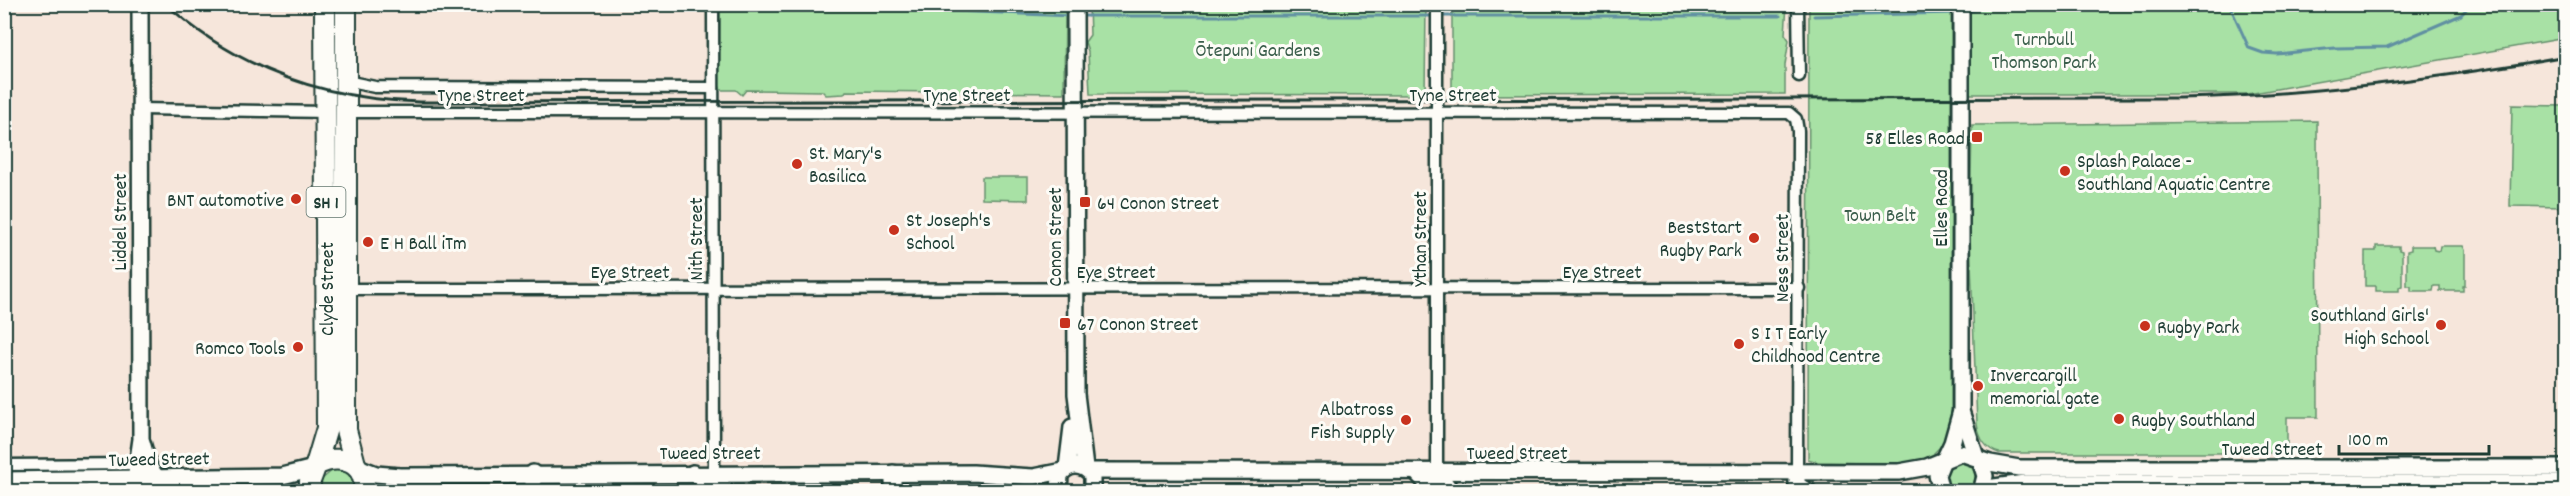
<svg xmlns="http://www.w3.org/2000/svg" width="2570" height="496" viewBox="0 0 2570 496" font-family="Dekko,sans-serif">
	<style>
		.green { fill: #a8e1a5; stroke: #648f6c; stroke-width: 1.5 }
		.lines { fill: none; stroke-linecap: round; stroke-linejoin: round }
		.stream { stroke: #6090a2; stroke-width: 3 }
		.street-casing { stroke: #1f3d34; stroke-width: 15 }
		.secondary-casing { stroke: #1f3d34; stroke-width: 20 }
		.highway-casing { stroke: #1f3d34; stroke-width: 24 }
		.street { stroke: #fdfcf7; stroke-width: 10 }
		.secondary { stroke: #fdfcf7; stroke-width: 15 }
		.highway { stroke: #fdfcf7; stroke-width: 20 }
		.rail { stroke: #1f3d34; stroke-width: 3 }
		.poi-dot { fill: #c8321e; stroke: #fdfcf7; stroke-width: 2 }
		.labels { text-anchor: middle; stroke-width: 6; stroke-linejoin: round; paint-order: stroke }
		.shield { fill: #fdfcf7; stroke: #62766e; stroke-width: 1.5 }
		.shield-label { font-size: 18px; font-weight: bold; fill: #1f3d34 }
		.park-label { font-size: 20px; fill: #3a5e4b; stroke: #fdfcf7 }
		.street-label { font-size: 20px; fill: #1f3d34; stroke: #fdfcf7 }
		.poi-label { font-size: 20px; fill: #1f3d34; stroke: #fdfcf7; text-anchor: start }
	</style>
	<rect width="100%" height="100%" fill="#f6e6db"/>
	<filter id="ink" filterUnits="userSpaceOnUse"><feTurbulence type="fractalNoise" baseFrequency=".0167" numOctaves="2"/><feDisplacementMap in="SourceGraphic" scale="12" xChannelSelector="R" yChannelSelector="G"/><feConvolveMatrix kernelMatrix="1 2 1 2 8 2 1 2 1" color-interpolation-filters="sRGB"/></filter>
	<g filter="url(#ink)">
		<!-- green -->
		<g class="green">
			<path d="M720 5H1065L1064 93 846 91 844 94 826 95 822 91 746 90 742 95 736 90H719Z"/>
			<path d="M1089 5H1426L1425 95 1090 94 1088 51 1085 42 1090 35Z"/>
			<path d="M1452 5H1787L1785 34 1789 40 1785 65V94L1452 95Z"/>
			<path d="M1809 5H1951V423L1945 442 1934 453V459H1924L1915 464 1818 462 1808 459Z"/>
			<path d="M1965 5H2565V38L2248 94H1965Z"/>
			<path d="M2512 105 2565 106V207L2510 206Z"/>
			<path d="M2317 121 2318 417H2287V453H1999C1985 449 1979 438 1977 424L1970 235 1972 125Z"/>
			<path d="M982 177H1028V200L982 199Z"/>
			<path d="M2376 246H2399V250L2402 251V286L2399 287V291H2376V286H2365V251H2376Z"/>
			<path d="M2411 246H2433L2434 250 2439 251 2440 246H2463L2465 250V286H2463V291H2440V286H2434L2433 291H2411V286H2407V251L2411 250Z"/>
			<circle cx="1960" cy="477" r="15"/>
			<path d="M335 468 349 473 353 481 352 491H321V480Z"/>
		</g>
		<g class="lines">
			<!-- stream -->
			<g class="stream">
				<path d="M851 4 882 8 1071 16"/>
				<path d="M2229 4 2249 48 2263 53 2277 54 2335 48 2387 47 2461 15 2471 4"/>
				<path d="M1966 12 1999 4"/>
				<path d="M1080 16H1434"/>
				<path d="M1440 16H1780"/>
				<path d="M1814 16 1957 13"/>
			</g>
			<defs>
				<g id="street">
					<path d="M713 4 714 473"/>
					<path d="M1437 4V473"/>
					<path d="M1798 4 1799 76"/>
					<path d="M346 81 375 87 713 88"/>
					<path d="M140 109 328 112"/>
					<path d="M344 112 1789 113 1796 119 1798 131 1797 472"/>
					<path d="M344 289 1799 288"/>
					<path d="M4 465 137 464"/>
				</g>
				<g id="secondary">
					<path d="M1075 4 1076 394 1085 468"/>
					<path d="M1961 411 1976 457"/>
					<path d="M142 442 149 467 158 479"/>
					<path d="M1945 458 1952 443 1961 411V4"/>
					<path d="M1980 460 1985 476 1981 492"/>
					<path d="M358 467 376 474 400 476 973 473 1033 477 1063 471"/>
					<path d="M1067 468 1072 427"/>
					<path d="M1089 471 1899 472 1927 467 1961 453 1990 463 2019 468H2566"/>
					<path d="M1797 472V485L1809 492"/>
					<path d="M693 473 704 481 711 492"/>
					<path d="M714 473 726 492"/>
					<path d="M1417 473 1435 492"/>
					<path d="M1437 473 1452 492"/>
					<path d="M4 480 282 476 314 468"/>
					<path d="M135 480 141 439 140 4"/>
					<path d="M156 488 185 492"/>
					<path d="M93 490 123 492"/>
					<path d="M533 492V473"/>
					<path d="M893 492V473"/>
					<path d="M1059 492 1060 475C1069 463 1082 463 1092 475V492"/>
					<path d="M1941 492 1937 475 1943 460"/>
					<path d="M1985 492 1994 487 2025 483H2566"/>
				</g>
				<g id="highway">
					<path d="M346 4V430L355 464"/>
					<path d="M316 465 327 428 325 4"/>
					<path d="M310 492V481L316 465C340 453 367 461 364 492"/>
				</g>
			</defs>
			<!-- street casing -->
			<use href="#street" class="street-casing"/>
			<!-- secondary casing -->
			<use href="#secondary" class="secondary-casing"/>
			<!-- highway casing -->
			<use href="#highway" class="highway-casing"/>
			<!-- street -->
			<use href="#street" class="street"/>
			<!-- secondary -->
			<use href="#secondary" class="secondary"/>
			<!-- highway -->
			<use href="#highway" class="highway"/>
			<!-- rail -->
			<path class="rail" d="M166 4C237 69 324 99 419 102L2179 98C2309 95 2438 79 2566 56"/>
		</g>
	</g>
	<!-- markers -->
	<g class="poi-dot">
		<rect x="1971" y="131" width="12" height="12" rx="3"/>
		<circle cx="797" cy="164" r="6"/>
		<circle cx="2065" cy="171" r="6"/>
		<circle cx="296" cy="199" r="6"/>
		<rect x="1079" y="196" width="12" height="12" rx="3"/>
		<circle cx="894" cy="230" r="6"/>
		<circle cx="1754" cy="238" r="6"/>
		<circle cx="368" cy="242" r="6"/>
		<rect x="1059" y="317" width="12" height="12" rx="3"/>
		<circle cx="2441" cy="325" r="6"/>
		<circle cx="2145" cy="326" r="6"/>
		<circle cx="1739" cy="344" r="6"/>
		<circle cx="298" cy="347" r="6"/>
		<circle cx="1978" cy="386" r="6"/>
		<circle cx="2119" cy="419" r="6"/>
		<circle cx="1406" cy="420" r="6"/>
	</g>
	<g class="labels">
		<!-- shield labels -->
		<rect class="shield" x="306.5" y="187" width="39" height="30" rx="4.5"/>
		<g class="shield-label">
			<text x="326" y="208">SH 1</text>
		</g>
		<!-- park labels -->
		<g class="park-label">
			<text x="2044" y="45">Turnbull<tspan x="2044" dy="23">Thomson Park</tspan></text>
			<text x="1258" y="56">Ōtepuni Gardens</text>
			<text x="1880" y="221">Town Belt</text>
		</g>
		<!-- street labels -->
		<g class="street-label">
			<text x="481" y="101">Tyne Street</text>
			<text x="967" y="101">Tyne Street</text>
			<text x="1453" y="101">Tyne Street</text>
			<text transform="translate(1940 208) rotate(-90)" y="7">Elles Road</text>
			<text transform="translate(119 222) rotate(-90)" y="7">Liddel Street</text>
			<text transform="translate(1054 237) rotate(-90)" y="7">Conon Street</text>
			<text transform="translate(695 239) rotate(-90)" y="7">Nith Street</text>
			<text transform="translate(1419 239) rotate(-90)" y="7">Ythan Street</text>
			<text transform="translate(1781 258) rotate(-90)" y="7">Ness Street</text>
			<text x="630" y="278">Eye Street</text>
			<text x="1116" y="278">Eye Street</text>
			<text x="1602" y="278">Eye Street</text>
			<text transform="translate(326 289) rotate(-90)" y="7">Clyde Street</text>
			<text x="2272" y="455">Tweed Street</text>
			<text x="710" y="459">Tweed Street</text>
			<text x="1517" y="459">Tweed Street</text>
			<text transform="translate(159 458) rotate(-1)" y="7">Tweed Street</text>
		</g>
		<!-- poi labels -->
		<g class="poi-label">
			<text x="1965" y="144" text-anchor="end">58 Elles Road</text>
			<text x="809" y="159">St. Mary's<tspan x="809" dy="23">Basilica</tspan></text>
			<text x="2077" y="167">Splash Palace -<tspan x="2077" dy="23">Southland Aquatic Centre</tspan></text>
			<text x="284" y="206" text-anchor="end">BNT automotive</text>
			<text x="1097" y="209">64 Conon Street</text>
			<text x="906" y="226">St Joseph's<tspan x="906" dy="23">School</tspan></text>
			<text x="1742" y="233" text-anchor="end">BestStart<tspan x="1742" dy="23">Rugby Park</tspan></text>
			<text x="380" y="249">E H Ball iTm</text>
			<text x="2429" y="321" text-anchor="end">Southland Girls'<tspan x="2429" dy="23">High School</tspan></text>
			<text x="1077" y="330">67 Conon Street</text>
			<text x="2157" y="333">Rugby Park</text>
			<text x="1751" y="339">S I T Early<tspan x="1751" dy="23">Childhood Centre</tspan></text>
			<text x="286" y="354" text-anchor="end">Romco Tools</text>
			<text x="1990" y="381">Invercargill<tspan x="1990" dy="23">memorial gate</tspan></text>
			<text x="1394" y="415" text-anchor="end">Albatross<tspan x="1394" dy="23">Fish Supply</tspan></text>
			<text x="2131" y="426">Rugby Southland</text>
		</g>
	</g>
	<!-- margin -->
	<rect width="2570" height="496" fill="none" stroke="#fdfcf7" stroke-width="24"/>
	<rect x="12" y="12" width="2546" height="472" fill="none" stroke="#1f3d34" stroke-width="2" filter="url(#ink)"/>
	<!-- scale -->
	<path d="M2339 445v9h150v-9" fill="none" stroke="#1f3d34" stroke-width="3"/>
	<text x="2348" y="445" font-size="18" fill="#1f3d34" stroke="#fdfcf7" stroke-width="4.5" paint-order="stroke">100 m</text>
</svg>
